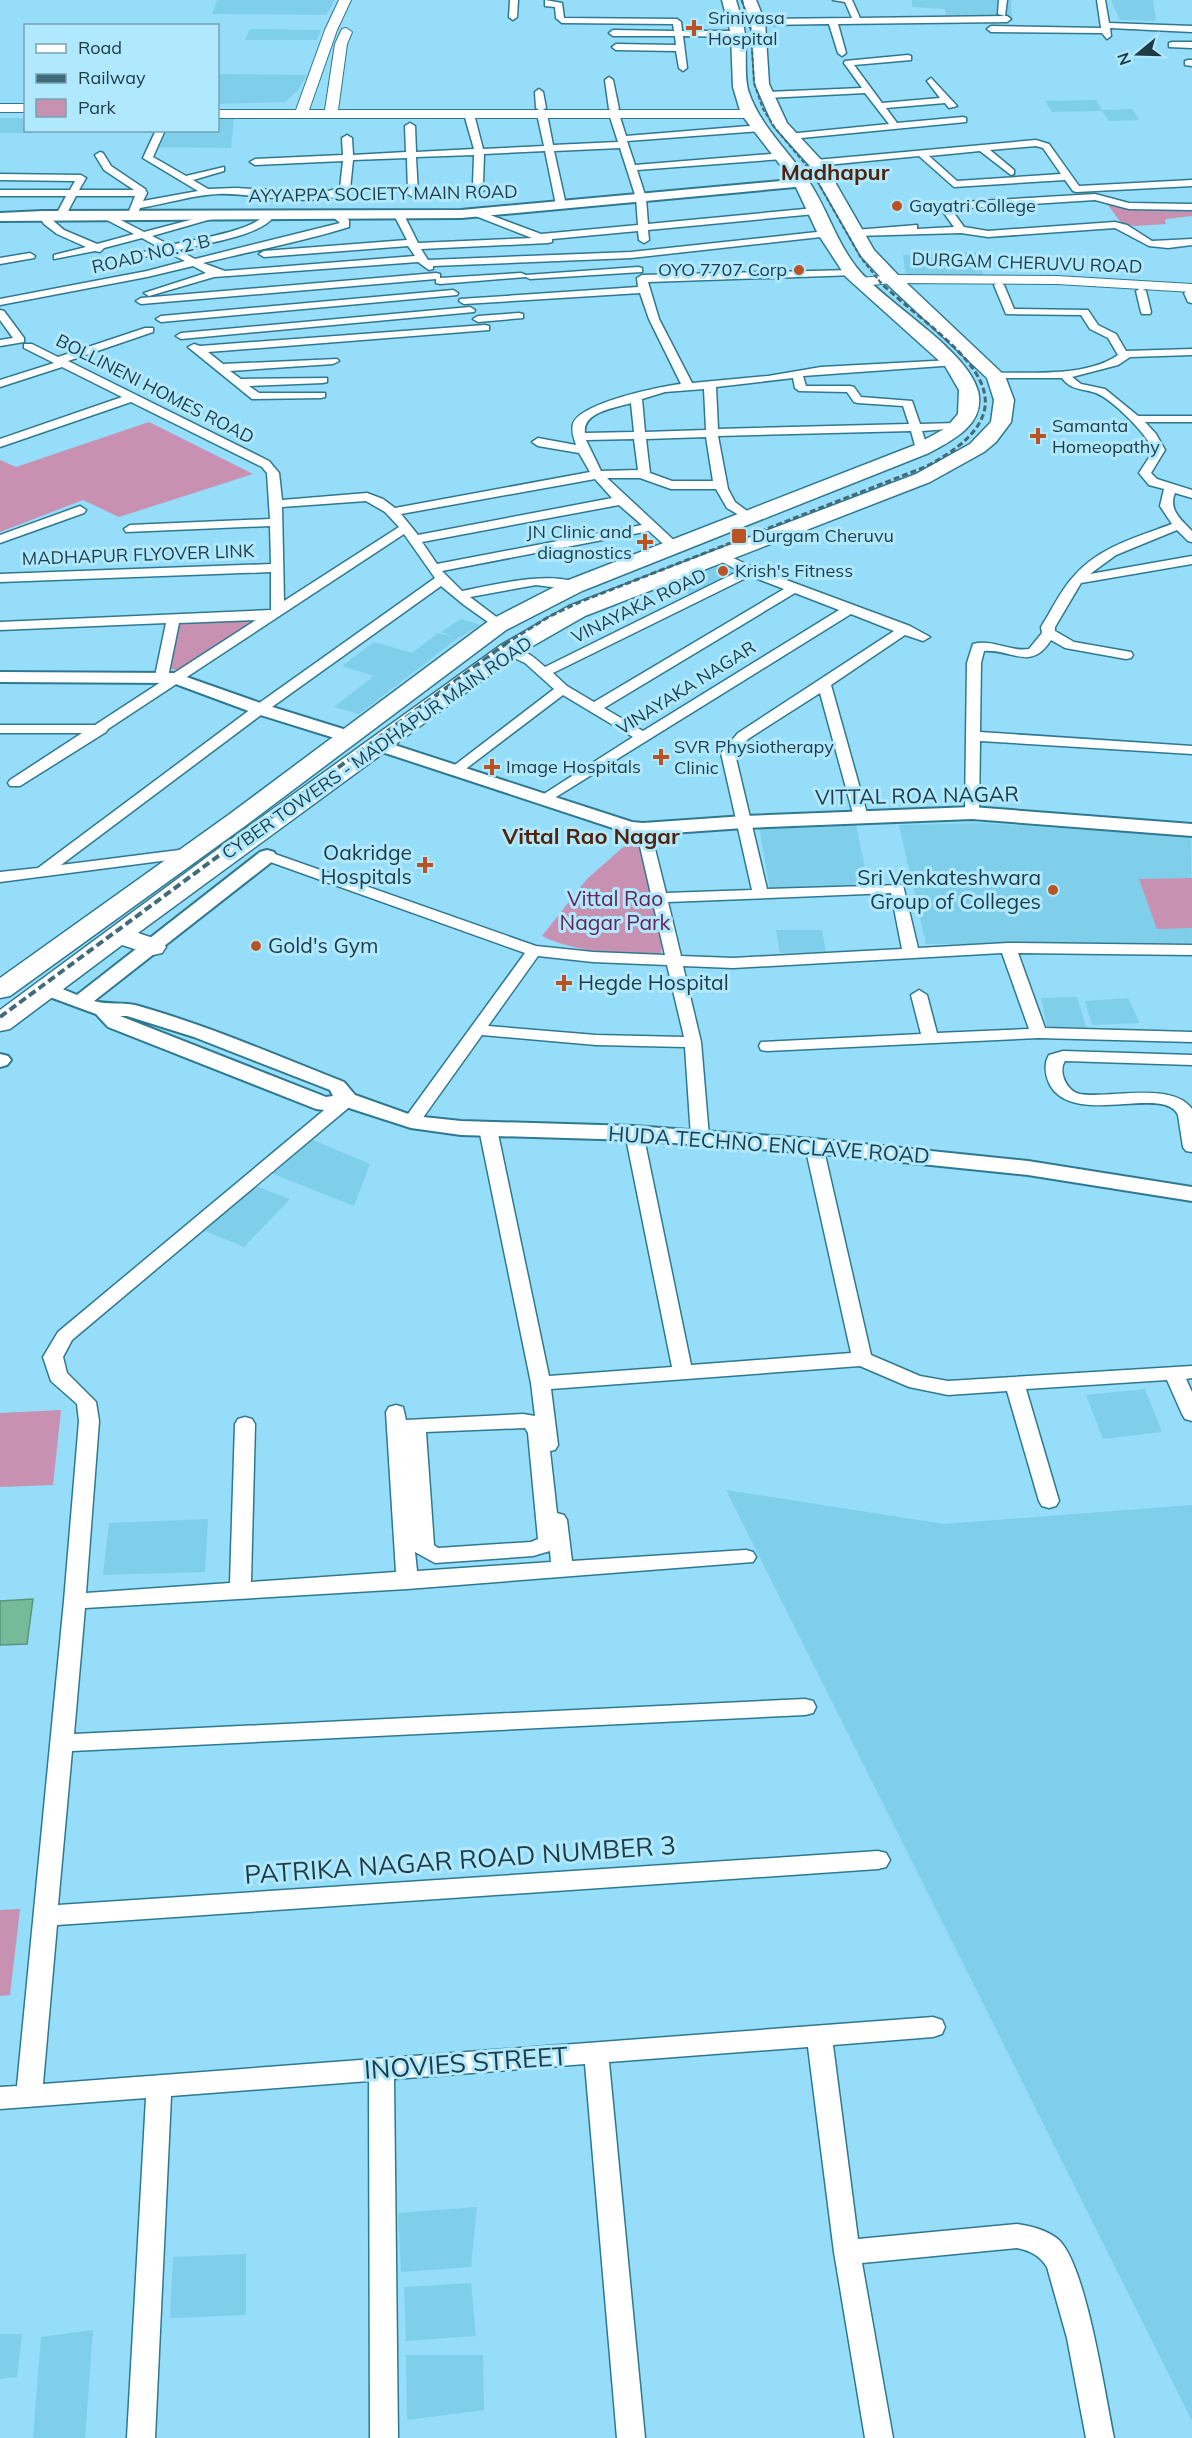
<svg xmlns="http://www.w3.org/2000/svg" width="1192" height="2438" viewBox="0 0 1192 2438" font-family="Mulish,sans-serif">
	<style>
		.built { fill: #7fcfeb }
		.green { fill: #c891b2 }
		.water { fill: #75ba99; stroke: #5b9480; stroke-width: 1.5 }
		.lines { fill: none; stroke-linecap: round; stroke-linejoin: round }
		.minor-casing { stroke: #2f7990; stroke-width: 3 }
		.tertiary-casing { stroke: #2f7990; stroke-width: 4 }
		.secondary-casing { stroke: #2f7990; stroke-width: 2 }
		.primary-casing { stroke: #2f7990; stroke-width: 3 }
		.minor { fill: #fff; fill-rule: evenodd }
		.tertiary { fill: #fff; fill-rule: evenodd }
		.secondary { fill: #fff; fill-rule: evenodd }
		.primary { fill: #fff; fill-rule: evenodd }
		.rail-far2 { stroke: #416b7a; stroke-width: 2; stroke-dasharray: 4.5 2; stroke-linecap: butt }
		.rail-far1 { stroke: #416b7a; stroke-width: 3; stroke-dasharray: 6 3; stroke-linecap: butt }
		.rail { stroke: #416b7a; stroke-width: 4; stroke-dasharray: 8 4; stroke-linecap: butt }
		.poi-dot { fill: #b95324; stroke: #b0e8fe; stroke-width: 2 }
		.labels { text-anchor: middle; stroke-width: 6; stroke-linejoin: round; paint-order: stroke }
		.far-poi-label { font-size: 18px; fill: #1e3c46; stroke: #b0e8fe; text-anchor: start }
		.far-street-label { font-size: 18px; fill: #1e3c46; stroke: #b0e8fe }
		.street-label { font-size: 21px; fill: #1e3c46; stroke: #b0e8fe }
		.poi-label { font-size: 21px; fill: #1e3c46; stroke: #b0e8fe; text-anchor: end }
		.park-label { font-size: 21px; fill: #692352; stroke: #b0e8fe }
		.far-district-label { font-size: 22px; font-weight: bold; fill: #53220c; stroke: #b0e8fe }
		.neighbourhood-label { font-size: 22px; font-weight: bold; fill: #53220c; stroke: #b0e8fe }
		.near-street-label { font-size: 26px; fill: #1e3c46; stroke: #b0e8fe }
	</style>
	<rect width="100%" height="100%" fill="#95ddf8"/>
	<!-- built -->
	<g class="built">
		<path d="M217 0H335L326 15 212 14Z"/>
		<path d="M912 0H1011L1012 19 946 18 945 9 912 7Z"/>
		<path d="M1111 0H1153L1156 21 1120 20Z"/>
		<path d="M250 29 321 30 317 40H245Z"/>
		<path d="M218 74 307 75 298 90 285 102 218 104Z"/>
		<path d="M1096 100 1102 110 1132 109 1139 120 1109 121 1102 111 1052 112 1045 101Z"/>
		<path d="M218 117 234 118 231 148 156 147 164 131 218 130Z"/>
		<path d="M0 118H25L26 130 33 131 32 133H0Z"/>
		<path d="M977 252 984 277H906L903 255Z"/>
		<path d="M720 564 738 573 692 596 671 584Z"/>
		<path d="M461 619 481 625 458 638 359 714 334 707 374 676 342 666 374 642 412 653 438 633 454 637 441 632Z"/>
		<path d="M981 823 1191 836 1192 943 926 944 899 825Z"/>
		<path d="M856 825 869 886 770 889 759 827Z"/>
		<path d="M776 930H822L826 952 780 953Z"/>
		<path d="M1077 997 1086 1027H1047L1041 998Z"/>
		<path d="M1128 998 1140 1023 1092 1025 1085 1001Z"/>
		<path d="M308 1138 370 1164 354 1206 271 1173Z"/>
		<path d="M251 1184 290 1199 244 1247 205 1231Z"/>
		<path d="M1145 1389 1162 1432 1103 1439 1086 1395Z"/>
		<path d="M726 1490 944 1524 1192 1505V2421Z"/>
		<path d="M208 1519 205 1572 103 1575 109 1523Z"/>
		<path d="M477 2207 471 2267 401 2272 398 2213Z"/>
		<path d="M246 2254V2315L170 2318 173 2257Z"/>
		<path d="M471 2283 476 2336 406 2341 404 2287Z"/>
		<path d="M93 2330 85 2438H33L41 2337Z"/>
		<path d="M0 2334H22L17 2377 0 2379Z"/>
		<path d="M406 2355H483L484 2410 407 2420Z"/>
	</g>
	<!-- green -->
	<g class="green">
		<path d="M1108 205 1126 208 1192 210V216L1167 219 1165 220 1166 224 1135 226 1122 224Z"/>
		<path d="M149 422 253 474 119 517 83 500 0 532V460L16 467Z"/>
		<path d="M261 618 181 671 170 669 180 622Z"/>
		<path d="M629 842 642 846 662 947 660 956C620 953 579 954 542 936L587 879Z"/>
		<path d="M1192 878V928L1157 929 1139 879Z"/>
		<path d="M61 1410 53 1485 0 1487V1413Z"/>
		<path d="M20 1909 10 1995 0 1996V1910Z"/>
	</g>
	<!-- water -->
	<path class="water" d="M33 1599 27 1644 0 1645V1601Z"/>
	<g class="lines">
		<defs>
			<g id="minor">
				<path d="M510 0H518L517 17 513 20 509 17Z"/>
				<path d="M545 0 562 3 564 18 677 19 681 22 682 31H738L742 34 738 37 683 36 687 68 683 71 679 68 676 51 616 50 612 47 616 44 676 45 675 36H613L609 33 613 30 674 31 673 24 562 23 556 18 555 7 545 6Z"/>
				<path d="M833 0H852L860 18 1007 16 1011 19 1007 22 838 24 846 53 842 56 838 53 829 24 758 25 754 22 758 19 852 18 845 2Z"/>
				<path d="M999 0H1007L1005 16 998 14Z"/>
				<path d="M1097 0H1105L1109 23 1192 26V32L1110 28 1111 36 1107 39 1102 33 991 32 987 29 991 26 1101 28Z"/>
				<path d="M1172 42H1192V48L1169 47V43Z"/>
				<path d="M908 55 911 56V60L854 65 882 103 940 98 927 81 931 78 957 106 949 108 945 103 886 108 897 123 963 117 966 118V122L791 139 788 138V134L889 124 865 93 767 98 763 95 767 92 862 88 844 63 845 61Z"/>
				<path d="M1188 60H1192V66L1185 65V61Z"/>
				<path d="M609 77 613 80 619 109 615 111 619 114 626 136 761 125 766 128 761 131 627 141 635 165 783 153 788 156 783 159 637 170 646 198 648 224 815 208 820 211 815 214 648 230 649 240 644 243 639 240 638 231 552 239V242L548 243 421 249 428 260 631 252 826 231 831 234 830 236 631 258 433 266V269L429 270 418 262 214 277 149 296 144 293 206 273 193 266 147 277 0 305V299L147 271 185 261 167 252 120 262V258L160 248 142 238 104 248 100 252 95 251 54 259V255L86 247 57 234 44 224 38 215 43 212 64 230 97 244 134 234 103 218 102 216 107 213 144 232 217 213 222 216 152 236 170 245C191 240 254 231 265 214L274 216C262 236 201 244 178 250L195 259 340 223 332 216 333 214H341L349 220V227C301 242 252 251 203 263L225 271 415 256 408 246 264 257 259 254 264 251 407 240 394 215 399 212 404 215 418 243 532 238 473 215 472 213 477 210 541 234 638 225 636 198 620 148 554 151 566 205 561 208 556 205 545 151 484 154 483 184 488 188 483 191 473 185 474 155 416 157 418 194 413 197 408 194 407 158 353 160 350 189C326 211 250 192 218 194 192 195 166 204 140 208L136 218 132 219 127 216 135 196H76L66 215 61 218 56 215 66 196H0V190H70L75 181 0 180V174L81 175 86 178 79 190H134L104 170 95 155 100 152 103 153 111 166 145 189 147 193 143 201 198 191 143 158 156 130H165L153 157 186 176 224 167V171L193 180 208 189 236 188 321 193 340 188 343 161 255 165 250 162 255 159 343 155 342 138 347 135 352 138 353 155 406 152 405 126 410 123 415 126 416 152 474 149 464 114 469 111 474 114 483 149 544 146 537 114 542 111 547 114 553 145 618 142 609 114 613 111 609 109 605 80Z"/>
				<path d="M539 89 543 92 546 108 541 111 536 108 535 92Z"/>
				<path d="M1036 140 1049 144 1079 186 1192 180V186L1076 192 1073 191 1065 180 954 187 919 156 816 166 811 163 816 160ZM1036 146 1043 148 1061 174 957 181 929 156 980 151 1011 175 1014 174V170L990 150Z"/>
				<path d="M1095 194 1129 203 1192 204V210L1129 209 1095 200 951 209 964 227 988 231 1115 222 1127 225 1152 241 1192 239V245L1168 248 1149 246 1115 228 988 237 961 233 855 236 850 233 855 230 917 225V229L954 227 941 209 944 204 947 203Z"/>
				<path d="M30 253 35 256 34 258 0 264V258Z"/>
				<path d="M638 267 642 268V272L530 279 526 277 440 284 436 283V279L141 304 136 301 141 298 436 273 440 274V278L521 273 526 275Z"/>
				<path d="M852 270 857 273 856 275 648 282 659 319 692 383 768 376 821 367 952 360 958 363 956 365 803 376 806 386H850L854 387 861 397 912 401 920 424 957 423 961 424V428L922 431 928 449 922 453 916 449 911 431 718 436 728 489 735 502 755 517 749 521 727 508 716 489H671L640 478H607L679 545 681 548 679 551H671L649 531 442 571 462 591C487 586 561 568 580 586L574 590 536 585 470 597 503 622 505 625 503 628 498 629 464 605 441 586 265 712 61 865 187 849 192 851 195 854 192 857 0 882V872L38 868 255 706 435 578 404 534 108 729 106 732 20 786H10L8 783 10 780 82 733H0V725H95L164 680 157 679 155 676 166 623 0 630V622L271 610V572L0 582V574L271 564 270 526 126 532 124 529 130 525 270 519 267 473 262 467 131 402 0 447V439L122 397 62 367 0 387V380L54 363 24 348V344H32L58 357 145 328H153V332L68 361 269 461 279 473 282 500 367 493 383 499 395 508 590 472 579 453 538 446 532 442 538 438 576 445C574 438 571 432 573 424 579 403 661 386 681 384L649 319 640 293 464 304 459 301 460 299 638 287 637 278 642 275ZM793 378 795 388 799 391 847 392 854 402 858 403 903 406 909 424 718 429 716 387ZM704 389 706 430 645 432 642 399 665 392ZM631 403 634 432 585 433C582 412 615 408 631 403ZM706 437 713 481H672L650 473 646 439ZM634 439 638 470 601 471 586 440ZM595 479 612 498 418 535 401 514ZM366 501 385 512 399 527 284 601 282 507ZM619 505 642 525 437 564 422 542ZM256 620 168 677 179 623Z"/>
				<path d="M999 282 1004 285 1014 309 1088 310 1098 325 1116 334 1126 351 1192 349V355L1130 357 1118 365 1072 377 1081 384 1105 389 1138 416H1192V422H1145L1156 434 1165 450 1151 473 1157 479 1192 490V498L1175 493C1168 509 1181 520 1192 531V542L1188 541 1177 530 1116 555 1090 574 1192 556V564L1081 583 1055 627V631L1074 642 1131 652 1133 655 1131 658 1126 659 1065 648 1051 640C1031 672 1012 649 984 651L981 663 980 732 1192 746V754L980 741 979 813 972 817 965 813 967 663 973 644C993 639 1010 652 1029 649L1042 633 1041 627C1052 610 1060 591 1074 576 1099 547 1137 537 1172 524L1160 506 1164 489 1149 485 1139 473 1152 453 1151 445C1141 429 1113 400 1096 393 1082 388 1072 391 1062 378H992V374L996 373C1032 372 1087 377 1118 355L1108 338 1090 329 1081 315 1006 314 994 285Z"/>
				<path d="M1141 288 1146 291 1151 312 1150 314H1142L1141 312 1136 291Z"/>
				<path d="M453 290 458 293 457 295 161 322 156 319 161 316Z"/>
				<path d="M1189 290 1192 291V303L1188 302 1184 293Z"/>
				<path d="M470 307 475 310 474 312 181 339 176 336 181 333Z"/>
				<path d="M0 310 4 311 24 338V342L0 346V340L13 338 0 320Z"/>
				<path d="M519 313 523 314V318L478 322 473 319 478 316Z"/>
				<path d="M485 325 489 326V330L208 352 223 364 337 359 339 361 333 364 230 371 241 379 327 378V382L323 383 249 386 259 393H325V397L321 398 252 399 188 347 194 344 200 346Z"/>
				<path d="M80 506 86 510 84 513 0 543V535Z"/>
				<path d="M717 550 754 568 910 626 930 637 923 641 905 635 831 685 868 817 866 820H856L854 817 820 693 748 739 735 754 767 889 903 885 918 948 1008 943 1192 945V955L1018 953 1045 1028 1192 1032V1042L1039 1038 767 1051 761 1050 759 1046 761 1042 921 1034 911 995 919 990 927 995 937 1033 1029 1029 1002 953 733 968 683 966 701 1042 709 1137 706 1141H694L691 1137 685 1047 596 1045 482 1035 417 1126H405L402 1122 405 1118 525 953 262 859 259 856 262 853H272L536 946 593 952 665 955 636 829 638 826 643 825 650 829 666 893 752 890 721 753 738 733 894 631 851 614 548 802H538L536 799 633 737 563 695 459 774 454 775 447 771 554 689 525 663 504 653 502 650 504 647C519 644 535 658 545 667L739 571 713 557 711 554ZM750 576 784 589 594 702 567 686 553 673ZM795 593 839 610 643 731 604 708ZM891 893 902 949 733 958 681 956 668 902ZM538 956 593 962 667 965 684 1037 596 1035 488 1026Z"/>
				<path d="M1063 1051 1192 1055V1065L1065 1061C1058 1071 1066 1091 1080 1094 1109 1099 1172 1081 1192 1109V1152L1186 1151 1183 1147 1178 1115C1164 1084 1071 1129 1049 1083 1045 1074 1044 1063 1049 1055Z"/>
				<path d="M347 1095 353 1096 356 1100 353 1104 72 1340 63 1357 67 1373 96 1402 99 1421 86 1593 230 1583 235 1424 238 1419 245 1417 252 1419 255 1424 251 1582 396 1572 386 1412 389 1407 396 1405 403 1407 406 1420 523 1414 535 1416 531 1383 479 1129 482 1125H494L497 1129 549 1376 672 1367 625 1133 628 1129H640L643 1133 691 1365 851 1353 805 1146 808 1142H820L823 1146 871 1355 920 1376 948 1381 1192 1366V1378L1186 1379 1192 1392V1421L1185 1419 1182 1414 1167 1380 1026 1389 1059 1501 1056 1506 1049 1508 1042 1506 1039 1501 1007 1391 948 1395 909 1387 860 1366 551 1389 558 1445 555 1450 550 1451 557 1513 564 1515 567 1520 572 1561 746 1550 753 1552 756 1557 753 1562 407 1589 85 1608 74 1734 805 1699 813 1701 816 1707 813 1713 805 1715 72 1751 58 1905 878 1851 886 1853 890 1860 886 1867 878 1869 57 1925 43 2084 933 2017 942 2020 945 2027 942 2034 933 2037 833 2045 858 2239 1017 2224C1031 2226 1050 2231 1060 2241 1087 2270 1105 2395 1114 2438H1086L1067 2338 1047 2267C1039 2255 1031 2251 1017 2248L862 2263 893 2438H865L834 2252 808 2047 609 2062 645 2438H617L585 2064 394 2079 398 2438H370L369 2081 171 2096 155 2438H127L146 2098 0 2109V2087L17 2086 64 1601 79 1421 77 1404 51 1381 43 1357 58 1332 341 1096ZM525 1428 528 1433 538 1539 531 1542 438 1548 434 1545 426 1432ZM550 1551 551 1562 417 1571 415 1552 435 1563 533 1556Z"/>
			</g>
			<g id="tertiary">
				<path d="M802 179 808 183 806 186 461 218 0 221V213L43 211 461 210Z"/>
				<path d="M0 672 175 673 266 705 353 732 356 736 353 740H341L254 713 173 683 0 682Z"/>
				<path d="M379 740 632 822 643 823 744 816 972 807 1192 824V836L972 819 744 828 643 835 622 831 373 749 370 745 373 741Z"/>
				<path d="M267 850 274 852 276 856 274 860 94 1001C108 1005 122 1002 135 1005 207 1025 275 1055 344 1082L355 1095 414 1116 461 1121 634 1126 814 1139 1028 1161 1192 1187V1201L1028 1175 814 1153 634 1140 461 1135 411 1128 346 1107 324 1110 316 1109 108 1027 96 1014 39 993 36 989 39 985H53L77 995 260 852ZM120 1016H127L194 1037 330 1090 333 1096 326 1097Z"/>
				<path d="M0 1054 8 1056 11 1060 7 1065 0 1067Z"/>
			</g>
			<g id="secondary">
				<path d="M339 0H351L337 30 309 110H325L335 44 342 29 346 28 352 32 347 44 338 110H749L755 114 749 118H218V110H296L325 30Z"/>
				<rect x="0" y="104" width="26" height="8"/>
				<path d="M892 275 1057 276 1192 284V292L1057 284 892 283 861 286 854 282 861 278Z"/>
			</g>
			<g id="primary">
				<path d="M722 0H736C739 11 744 24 745 35 747 53 744 73 748 90 759 125 788 150 808 180 827 208 835 240 857 268 885 303 967 349 978 391 986 424 953 440 929 453L582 591 506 630 245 826 10 996 0 998V978L227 816 490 620 566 581 915 445 946 428 958 414 959 390 945 366 846 277 818 234 794 183 741 114 733 87 731 34Z"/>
				<path d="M742 0H756L765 22 769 84 787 123 824 163 874 250 898 275 1005 376 1014 400 1011 422 996 442 984 452 930 482 585 616 517 655 138 933 162 941 166 947 162 953 153 955 122 945 10 1029 0 1031V1010L237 835 501 645 569 606 916 474 970 444 991 422 994 400 987 378 886 283 861 256 809 165 773 125 755 84 751 22Z"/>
			</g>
		</defs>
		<!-- minor casing -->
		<use href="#minor" class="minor-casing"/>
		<!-- tertiary casing -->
		<use href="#tertiary" class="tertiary-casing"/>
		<!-- secondary casing -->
		<use href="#secondary" class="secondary-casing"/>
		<!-- primary casing -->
		<use href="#primary" class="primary-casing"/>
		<!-- minor -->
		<use href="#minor" class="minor"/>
		<!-- tertiary -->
		<use href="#tertiary" class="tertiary"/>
		<!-- secondary -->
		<use href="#secondary" class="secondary"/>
		<!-- primary -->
		<use href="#primary" class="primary"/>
		<!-- rail-far2 -->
		<path class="rail-far2" d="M742 0 751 31 754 83 763 109 775 128 812 172 861 258 881 283"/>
		<!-- rail-far1 -->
		<path class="rail-far1" d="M505 644 550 616 582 601 925 467C1056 399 942 342 880 282"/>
		<!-- rail -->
		<path class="rail" d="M0 1017 507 643"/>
	</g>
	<!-- markers -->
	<g class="poi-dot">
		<path d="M691 19h6v6h6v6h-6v6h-6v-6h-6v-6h6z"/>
		<circle cx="897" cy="206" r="6"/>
		<circle cx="799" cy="270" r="6"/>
		<path d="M1035 427h6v6h6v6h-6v6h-6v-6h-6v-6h6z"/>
		<rect x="731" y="528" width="16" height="16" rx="3"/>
		<path d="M642 533h6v6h6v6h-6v6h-6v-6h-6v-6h6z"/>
		<circle cx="723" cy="571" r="6"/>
		<path d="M658 748h6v6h6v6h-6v6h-6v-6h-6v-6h6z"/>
		<path d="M489 758h6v6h6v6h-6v6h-6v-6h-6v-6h6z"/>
		<path d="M422 856h6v6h6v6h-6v6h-6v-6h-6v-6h6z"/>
		<circle cx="1053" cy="890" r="6"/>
		<circle cx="256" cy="946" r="6"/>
		<path d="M561 974h6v6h6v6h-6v6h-6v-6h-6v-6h6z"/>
	</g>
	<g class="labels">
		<!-- far-poi labels -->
		<g class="far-poi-label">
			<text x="708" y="24">Srinivasa<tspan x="708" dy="21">Hospital</tspan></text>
			<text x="909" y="212">Gayatri College</text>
			<text x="787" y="276" text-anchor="end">OYO 7707 Corp</text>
			<text x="1052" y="432">Samanta<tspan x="1052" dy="21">Homeopathy</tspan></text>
			<text x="632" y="538" text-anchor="end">JN Clinic and<tspan x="632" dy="21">diagnostics</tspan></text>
			<text x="752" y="542">Durgam Cheruvu</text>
			<text x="735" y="577">Krish's Fitness</text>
			<text x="674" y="753">SVR Physiotherapy<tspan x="674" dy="21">Clinic</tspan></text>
			<text x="506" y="773">Image Hospitals</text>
		</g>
		<!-- far-street labels -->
		<g class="far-street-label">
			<text transform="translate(383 194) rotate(-1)" y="6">AYYAPPA SOCIETY MAIN ROAD</text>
			<text transform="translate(151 254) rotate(-13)" y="6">ROAD NO. 2 B</text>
			<text transform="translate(1027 263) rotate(2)" y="6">DURGAM CHERUVU ROAD</text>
			<text transform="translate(155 389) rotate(27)" y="6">BOLLINENI HOMES ROAD</text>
			<text transform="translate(138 555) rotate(-2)" y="6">MADHAPUR FLYOVER LINK</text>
			<text transform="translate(639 606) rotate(-26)" y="6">VINAYAKA ROAD</text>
			<text transform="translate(686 688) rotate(-32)" y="6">VINAYAKA NAGAR</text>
			<text transform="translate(377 748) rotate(-35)" y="6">CYBER TOWERS - MADHAPUR MAIN ROAD</text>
		</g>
		<!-- street labels -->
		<g class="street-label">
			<text transform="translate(917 796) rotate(-1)" y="7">VITTAL ROA NAGAR</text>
			<text transform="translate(769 1145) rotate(4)" y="7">HUDA TECHNO ENCLAVE ROAD</text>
		</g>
		<!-- poi labels -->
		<g class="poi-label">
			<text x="412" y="860">Oakridge<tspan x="412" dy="24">Hospitals</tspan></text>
			<text x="1041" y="885">Sri Venkateshwara<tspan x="1041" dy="24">Group of Colleges</tspan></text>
			<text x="268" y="953" text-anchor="start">Gold's Gym</text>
			<text x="578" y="990" text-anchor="start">Hegde Hospital</text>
		</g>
		<!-- park labels -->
		<g class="park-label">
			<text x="615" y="906">Vittal Rao<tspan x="615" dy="24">Nagar Park</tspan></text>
		</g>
		<!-- far-district labels -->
		<g class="far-district-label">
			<text x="835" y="180">Madhapur</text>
		</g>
		<!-- neighbourhood labels -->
		<g class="neighbourhood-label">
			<text x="591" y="844">Vittal Rao Nagar</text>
		</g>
		<!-- near-street labels -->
		<g class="near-street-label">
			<text transform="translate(460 1860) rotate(-4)" y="9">PATRIKA NAGAR ROAD NUMBER 3</text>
			<text transform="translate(466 2063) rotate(-4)" y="9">INOVIES STREET</text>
		</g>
	</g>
	<!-- legend -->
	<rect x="24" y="24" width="195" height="108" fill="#b0e8fe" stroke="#76a3b4" stroke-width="1.5"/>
	<rect x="36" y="44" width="30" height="9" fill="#ffffff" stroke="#76a3b4" stroke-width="1.5"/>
	<text x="78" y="54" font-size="18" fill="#1e3c46">Road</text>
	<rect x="36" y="74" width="30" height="9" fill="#416b7a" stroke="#76a3b4" stroke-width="1.5"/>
	<text x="78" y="84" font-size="18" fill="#1e3c46">Railway</text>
	<rect x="36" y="99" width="30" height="18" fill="#c891b2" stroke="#76a3b4" stroke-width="1.5"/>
	<text x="78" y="114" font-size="18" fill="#1e3c46">Park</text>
	<!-- north arrow -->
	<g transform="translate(1138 54) rotate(251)" stroke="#b0e8fe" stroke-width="4.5" paint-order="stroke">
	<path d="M0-4.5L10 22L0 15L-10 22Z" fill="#1e3c46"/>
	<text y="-9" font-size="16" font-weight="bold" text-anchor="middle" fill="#1e3c46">N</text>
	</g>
</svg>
